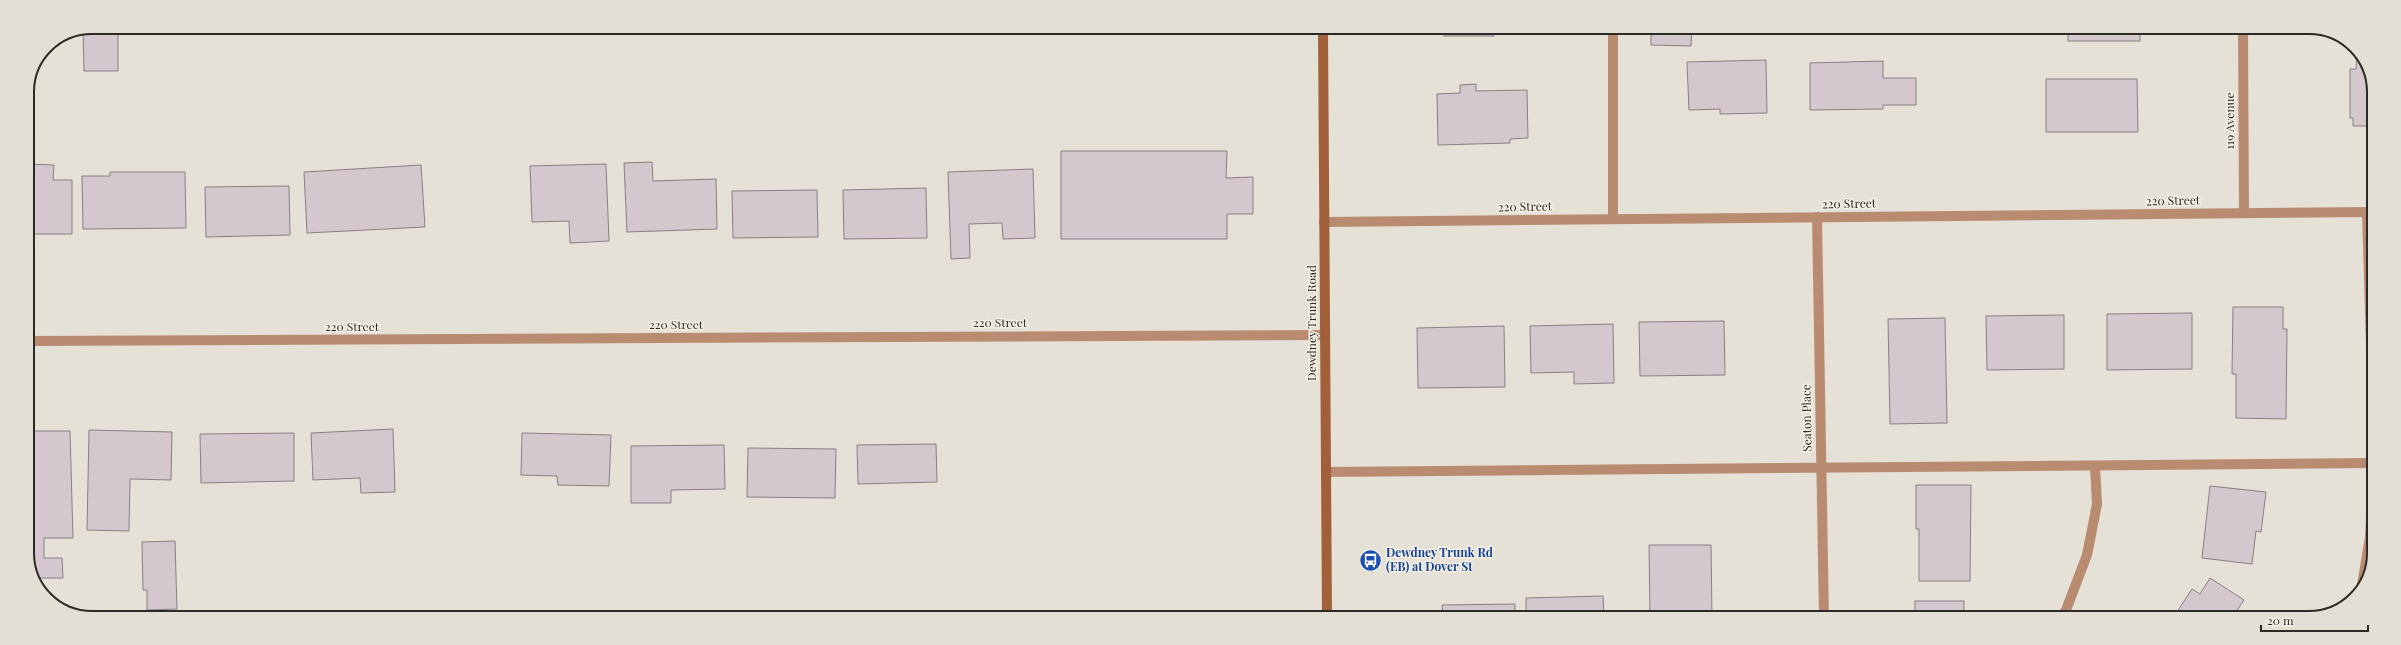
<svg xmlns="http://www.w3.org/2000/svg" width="2401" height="645" viewBox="0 0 2401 645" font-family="'Playfair Display',serif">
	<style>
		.building { fill: #d4c8ce; stroke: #8a7e84 }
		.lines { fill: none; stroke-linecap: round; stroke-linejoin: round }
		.service { stroke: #b98c72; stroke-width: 10 }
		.minor { stroke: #b98c72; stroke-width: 10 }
		.secondary { stroke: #a2603a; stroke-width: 10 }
		.labels { text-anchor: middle; stroke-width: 3; stroke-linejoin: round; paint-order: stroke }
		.street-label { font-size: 12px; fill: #2c2a26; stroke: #f3efe3 }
		.transit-label { font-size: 12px; font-weight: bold; fill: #164399; stroke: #f3efe3; text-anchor: start }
		.rim { fill: none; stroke: #2c2a26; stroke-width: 2 }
	</style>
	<rect width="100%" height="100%" fill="#e5e1d6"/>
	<!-- building -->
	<g class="building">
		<path d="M91 27H118V71H84L83 30Z"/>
		<rect x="1444" y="28" width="50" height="8"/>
		<path d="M1651 29H1692L1691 46 1651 45Z"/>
		<rect x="2068" y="29" width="72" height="12"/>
		<path d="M2357 48 2374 87V126H2353V118H2350V69H2356Z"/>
		<path d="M1766 60 1767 113 1720 114V109L1689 110 1687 62Z"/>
		<path d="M1883 61V78H1916V105H1883V109L1810 110V63Z"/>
		<path d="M2046 79H2137L2138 132H2046Z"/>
		<path d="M1476 84V91L1527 90 1528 138 1510 139V143L1438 145 1437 94 1460 93V85Z"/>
		<path d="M1061 151H1227L1226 178 1253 177V214H1227V239H1061Z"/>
		<path d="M652 162 653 181 716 179 717 229 627 232 624 163Z"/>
		<path d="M27 164 54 165 53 180H72V234H27Z"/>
		<path d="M606 164 609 241 570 243 569 221 532 222 530 166Z"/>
		<path d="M421 165 425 227 307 233 304 172Z"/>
		<path d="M1033 169 1035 238 1003 239 1002 223 969 224 970 258 951 259 948 172Z"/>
		<path d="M110 172H185L186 228 83 229 82 176H110Z"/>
		<path d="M289 186 290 235 206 237 205 187Z"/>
		<path d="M926 188 927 238 844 239 843 190Z"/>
		<path d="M817 190 818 237 733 238 732 191Z"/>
		<path d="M2233 307H2283V329H2287L2286 419 2236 418V374H2232Z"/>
		<path d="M2192 313V369L2107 370V314Z"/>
		<path d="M2064 315V369L1987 370 1986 316Z"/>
		<path d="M1945 318 1947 423 1890 424 1888 319Z"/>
		<path d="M1724 321 1725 375 1640 376 1639 322Z"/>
		<path d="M1613 324 1614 383 1574 384V372L1531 373 1530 326Z"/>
		<path d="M1504 326 1505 387 1418 388 1417 328Z"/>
		<path d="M393 429 395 492 361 493 360 478 313 480 311 433Z"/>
		<path d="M89 430 172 432 171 480 130 479 129 531 87 530Z"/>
		<path d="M32 431H70L73 538H44V558H62L63 578H36L27 558V451H32Z"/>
		<path d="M294 433V481L201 483 200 434Z"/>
		<path d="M522 433 611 435 609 486 558 485 557 476 521 475Z"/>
		<path d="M936 444 937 482 858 484 857 445Z"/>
		<path d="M724 445 725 489 671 490V503H631V446Z"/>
		<path d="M748 448 836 449 835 498 747 497Z"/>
		<path d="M1916 485H1971L1970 581H1919V529H1916Z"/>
		<path d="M2210 486 2266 492 2261 532 2256 531 2252 564 2202 558Z"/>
		<path d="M175 541 177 609 147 610V590H143L142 542Z"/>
		<path d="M1649 545H1711L1712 617H1650Z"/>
		<path d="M2210 578 2244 600 2232 618H2173L2192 589 2200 594Z"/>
		<path d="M1603 596 1604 617H1526V598Z"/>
		<rect x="1915" y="601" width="49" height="17"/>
		<path d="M1515 604V617H1424V615H1443L1442 605Z"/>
	</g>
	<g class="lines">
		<!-- service -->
		<g class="service">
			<path d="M1613 28V219"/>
			<path d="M1326 472 2372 463"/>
			<path d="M2060 618 2066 610 2087 555 2097 504 2095 467"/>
		</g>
		<!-- minor -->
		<g class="minor">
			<path d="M2243 29 2244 213"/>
			<path d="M2367 212 2373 412"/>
			<path d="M1817 217 1824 618"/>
			<path d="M1324 222 2373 212"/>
			<path d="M27 341 1324 335"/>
			<path d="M2362 585 2370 537 2372 500"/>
		</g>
		<!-- secondary -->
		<path class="secondary" d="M1323 28 1327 617"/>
	</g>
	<!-- icons -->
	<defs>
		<symbol id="bus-disc" viewBox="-11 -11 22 22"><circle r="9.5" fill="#1a4fb4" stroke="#f3efe3"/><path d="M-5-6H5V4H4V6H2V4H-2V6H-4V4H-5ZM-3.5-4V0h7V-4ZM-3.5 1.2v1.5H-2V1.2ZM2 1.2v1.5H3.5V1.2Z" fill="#fff"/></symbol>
	</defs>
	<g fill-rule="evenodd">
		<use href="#bus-disc" x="1358" y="548" width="25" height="25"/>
	</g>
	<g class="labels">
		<!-- street labels -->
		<g class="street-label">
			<text transform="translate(2230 121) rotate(-90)" y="4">119 Avenue</text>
			<text transform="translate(2173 201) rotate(-1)" y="4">220 Street</text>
			<text transform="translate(1849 204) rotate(-1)" y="4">220 Street</text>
			<text transform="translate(1525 207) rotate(-1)" y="4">220 Street</text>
			<text x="1000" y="327">220 Street</text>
			<text transform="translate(1312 323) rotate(-90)" y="4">Dewdney Trunk Road</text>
			<text x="676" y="329">220 Street</text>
			<text x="352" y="331">220 Street</text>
			<text transform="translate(1807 418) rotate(-91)" y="4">Seaton Place</text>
		</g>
		<!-- transit labels -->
		<g class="transit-label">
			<text x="1386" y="557">Dewdney Trunk Rd<tspan x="1386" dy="14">(EB) at Dover St</tspan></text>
		</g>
	</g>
	<!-- crop -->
	<path d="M0 0H2401V645H0ZM92 34H2309A58 58 0 0 1 2367 92V553A58 58 0 0 1 2309 611H92A58 58 0 0 1 34 553V92A58 58 0 0 1 92 34Z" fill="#e3dfd4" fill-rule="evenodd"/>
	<path class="rim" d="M92 34H2309A58 58 0 0 1 2367 92V553A58 58 0 0 1 2309 611H92A58 58 0 0 1 34 553V92A58 58 0 0 1 92 34Z"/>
	<!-- scale -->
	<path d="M2261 625v6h107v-6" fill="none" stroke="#2c2a26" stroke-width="2"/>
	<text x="2267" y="625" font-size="12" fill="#2c2a26" stroke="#f3efe3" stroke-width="3" paint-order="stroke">20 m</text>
</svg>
